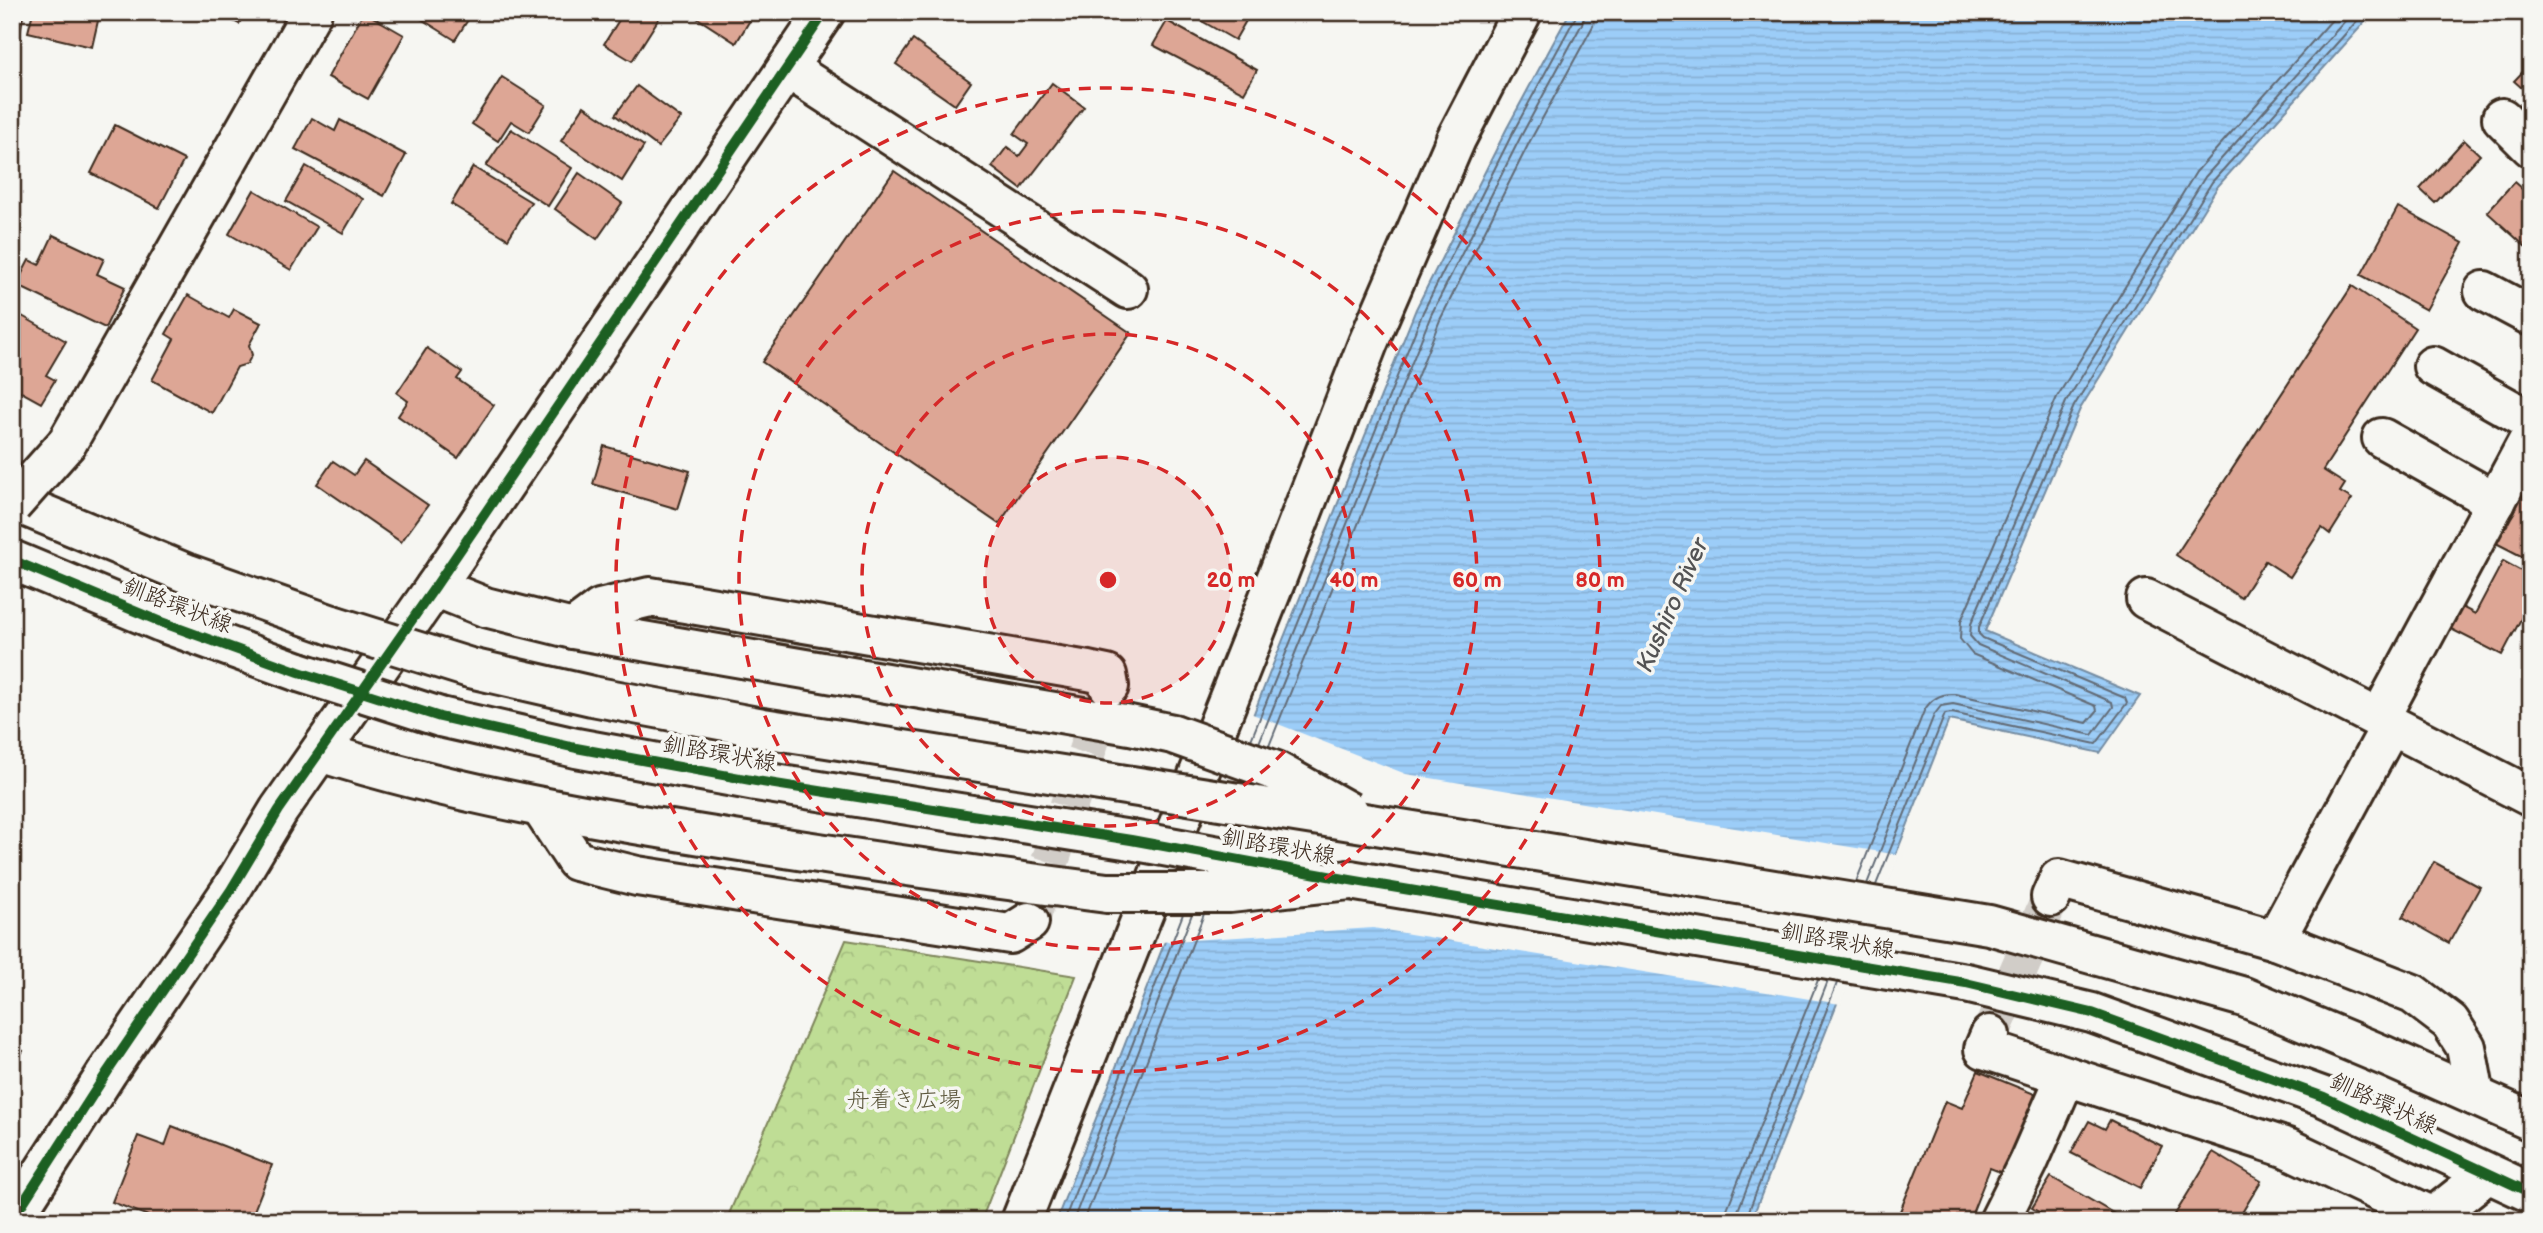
<svg xmlns="http://www.w3.org/2000/svg" width="2543" height="1233" viewBox="0 0 2543 1233" font-family="'Balsamiq Sans','Klee One',sans-serif">
	<style>
		.park { fill: url(#park-crowns); stroke: #7d845a; stroke-width: 2 }
		.water { fill: url(#water-rules); stroke: #758ca1; stroke-width: 2 }
		.pier { fill: #f6f6f2 }
		.lines { fill: none; stroke-linecap: round; stroke-linejoin: round }
		.shore { stroke: #626b75; stroke-width: 2 }
		.building { fill: #dda695; stroke: #3b2a1e; stroke-width: 2 }
		.minor-tunnel { stroke: #d1cdc8; stroke-width: 38; stroke-dasharray: 38 19; stroke-linecap: butt }
		.minor-casing { stroke: #3b2a1e; stroke-width: 44 }
		.minor { stroke: #f6f6f2; stroke-width: 38 }
		.minor-bridge-casing { stroke: #3b2a1e; stroke-width: 44; stroke-linecap: butt }
		.minor-bridge { stroke: #f6f6f2; stroke-width: 38 }
		.cycleway-casing { stroke: #f6f6f2; stroke-width: 15 }
		.cycleway { stroke: #1b5e20; stroke-width: 10 }
		.ring { fill: none; stroke: #d62828; stroke-width: 3.5; stroke-dasharray: 12 9 }
		.labels { text-anchor: middle; stroke-width: 7; stroke-linejoin: round; paint-order: stroke }
		.street-label { font-size: 23px; fill: #3b2a1e; stroke: #f6f6f2 }
		.park-label { font-size: 23px; fill: #5c573c; stroke: #f6f6f2 }
		.water-label { font-size: 24px; font-style: italic; fill: #535354; stroke: #f6f6f2 }
		.centre { fill: #d62828; stroke: #f6f6f2; stroke-width: 3.5 }
		.ring-label { font-size: 21px; text-anchor: middle; font-weight: bold; fill: #d62828; stroke: #f6f6f2; stroke-width: 7; stroke-linejoin: round; paint-order: stroke }
	</style>
	<defs>
		<pattern id="park-crowns" width="20" height="18" patternUnits="userSpaceOnUse" patternTransform="scale(1.75)"><rect width="20" height="18" fill="#bfdd95"/><path d="M2 6a3 3 0 1 1 6 0M12 15a3 3 0 1 1 6 0" fill="none" stroke="#a5be80"/></pattern>
		<pattern id="water-rules" width="6" height="5" patternUnits="userSpaceOnUse" patternTransform="scale(1.75)"><rect width="6" height="5" fill="#9ccdf8"/><path d="M0 2.5h6" fill="none" stroke="#87b0d4"/></pattern>
	</defs>
	<rect width="100%" height="100%" fill="#f6f6f2"/>
	<filter id="ink" filterUnits="userSpaceOnUse"><feTurbulence type="fractalNoise" baseFrequency=".0143" numOctaves="2"/><feDisplacementMap in="SourceGraphic" scale="14" xChannelSelector="R" yChannelSelector="G"/><feConvolveMatrix kernelMatrix="1 2 1 2 8 2 1 2 1" color-interpolation-filters="sRGB"/></filter>
	<g filter="url(#ink)">
		<!-- park -->
		<path class="park" d="M846 940 1076 976 981 1221H726Z"/>
		<!-- water -->
		<path class="water" d="M1570 12H2374L2218 186 2080 409 1985 631 2140 696 2100 753 1949 720 1751 1221H1056L1270 672 1416 309 1507 128Z"/>
		<!-- pier -->
		<path class="pier" d="M1250 713 1406 774 1899 855 1840 1004 1373 928 1161 942Z"/>
		<g class="lines">
			<!-- shore -->
			<g class="shore">
				<path d="M1251 740 1423 312 1513 132 1575 18 1576 12"/>
				<path d="M1259 743 1431 315 1521 136 1583 22 1585 12"/>
				<path d="M1269 746 1440 320 1530 141 1593 26 1595 12"/>
				<path d="M1856 882 1924 711C1931 698 1941 693 1955 694L2087 723 2097 711 2096 706 1972 654 1960 639 1961 621 2057 397 2196 172 2339 12"/>
				<path d="M1867 884 1934 715 1941 706 1953 704 2092 735 2113 707 2112 702 1978 645 1970 636 1971 624 2066 402 2205 177 2353 12"/>
				<path d="M1876 885 1945 714 1952 713 2096 744 2127 703 2125 698 1983 638 1979 634V627L2074 406 2212 182 2365 12"/>
				<path d="M1064 1221 1183 914"/>
				<path d="M1073 1221 1192 914"/>
				<path d="M1084 1221 1204 914"/>
				<path d="M1725 1221 1727 1209 1818 980"/>
				<path d="M1736 1221 1737 1213 1828 981"/>
				<path d="M1745 1221 1837 983"/>
			</g>
		</g>
		<!-- building -->
		<g class="building">
			<path d="M12 12H24L20 32 12 31Z"/>
			<path d="M33 12H100L92 47 28 32Z"/>
			<path d="M216 12H245L239 24Z"/>
			<path d="M364 12 404 35 368 99 328 77Z"/>
			<path d="M410 12H473L455 40Z"/>
			<path d="M624 12H663L632 61 604 44Z"/>
			<path d="M688 12H755L736 43Z"/>
			<path d="M1186 12H1251L1235 40Z"/>
			<path d="M1167 21 1257 70 1244 93 1153 45Z"/>
			<path d="M913 40 971 82 955 105 896 64Z"/>
			<path d="M2531 63V96L2514 81Z"/>
			<path d="M502 77 546 105 529 132 511 121 498 141 472 124Z"/>
			<path d="M1052 83 1084 107 1021 189 992 167 1007 147 1019 156 1028 144 1014 134Z"/>
			<path d="M637 86 681 118 658 147 615 115Z"/>
			<path d="M584 106 644 146 622 181 561 141Z"/>
			<path d="M312 118 335 131 340 120 406 155 384 196 295 149Z"/>
			<path d="M115 125 184 160 159 208 91 173Z"/>
			<path d="M511 129 572 168 548 206 486 166Z"/>
			<path d="M2464 140 2480 155 2435 203 2420 189Z"/>
			<path d="M306 166 363 199 343 233 286 201Z"/>
			<path d="M473 167 531 202 508 239 451 204Z"/>
			<path d="M894 171 1131 333 999 524 762 362Z"/>
			<path d="M579 173 622 203 597 239 555 209Z"/>
			<path d="M2514 182 2531 197V244L2527 248 2487 212Z"/>
			<path d="M254 190 317 227 291 270 229 234Z"/>
			<path d="M2398 207 2463 243 2426 310 2361 275Z"/>
			<path d="M53 235 104 259 97 274 125 287 105 328 16 285 29 260 39 265Z"/>
			<path d="M2352 286 2415 328 2323 470 2345 484 2340 492 2352 499 2330 534 2322 528 2290 577 2265 561 2241 598 2176 555Z"/>
			<path d="M188 295 229 318 234 309 261 323 249 345 252 355 247 364 237 367 212 413 152 380 174 339 166 334Z"/>
			<path d="M15 312 66 341 46 375 55 380 41 403 12 387V317Z"/>
			<path d="M427 348 462 372 457 379 494 405 458 458 398 416 408 401 397 393Z"/>
			<path d="M604 446 690 471 678 509 593 484Z"/>
			<path d="M333 461 354 475 364 461 428 505 401 542 317 484Z"/>
			<path d="M2531 463V561L2490 540Z"/>
			<path d="M2503 561 2531 576V600L2502 655 2447 627 2458 605 2475 614Z"/>
			<path d="M2434 862 2480 887 2449 943 2403 917Z"/>
			<path d="M12 1043 23 1051 12 1067Z"/>
			<path d="M1978 1071 2037 1095 2005 1174 1990 1168 1969 1221H1896L1945 1101 1962 1108Z"/>
			<path d="M2110 1120 2162 1146 2140 1188 2071 1153 2089 1121 2105 1129Z"/>
			<path d="M172 1126 272 1165 250 1221H161L112 1202 138 1136 165 1146Z"/>
			<path d="M2213 1152 2261 1181 2237 1221H2171Z"/>
			<path d="M2051 1177 2118 1216 2116 1221H2054L2032 1208Z"/>
		</g>
		<g class="lines">
			<!-- minor-tunnel -->
			<g class="minor-tunnel">
				<path d="M1032 916 1108 688"/>
				<path d="M1990 1035 2051 897"/>
			</g>
			<defs>
				<g id="minor">
					<path d="M787 68 1128 289"/>
					<path d="M2502 118 2531 147"/>
					<path d="M2484 291 2531 316"/>
					<path d="M2433 366 2531 421"/>
					<path d="M2382 438 2496 502"/>
					<path d="M67 443 312 12"/>
					<path d="M12 501 188 574 332 625"/>
					<path d="M12 560 161 622 299 672"/>
					<path d="M435 587 485 607 573 629 1130 725 1173 734"/>
					<path d="M2146 599 2531 797"/>
					<path d="M573 629 600 609 650 597 1088 671 1107 675 1109 686"/>
					<path d="M470 668 592 696 763 728 1151 789"/>
					<path d="M440 717 576 748 756 781 1131 840"/>
					<path d="M2379 719 2531 436"/>
					<path d="M320 752C457 795 598 819 740 841 862 860 984 877 1107 893"/>
					<path d="M541 808 576 861 637 876 1010 934 1029 922"/>
					<path d="M1370 824 1989 925 2244 997 2385 1056 2531 1121"/>
					<path d="M1350 880 1966 983 2092 1013 2324 1097 2531 1193"/>
					<path d="M2051 897 2059 879 2275 940 2413 994 2450 1022 2466 1047 2475 1096"/>
					<path d="M2275 940 2391 725"/>
					<path d="M1990 1035 1984 1049 2287 1148 2433 1217 2487 1174"/>
					<path d="M12 1220 108 1071 231 890 279 810 435 587 825 12"/>
					<path d="M1021 1221 1279 572 1368 343 1456 139 1522 12"/>
					<path d="M1999 1221 2028 1163 2066 1076"/>
				</g>
			</defs>
			<!-- minor casing -->
			<use href="#minor" class="minor-casing"/>
			<!-- minor -->
			<use href="#minor" class="minor"/>
			<defs>
				<g id="minor-bridge">
					<path d="M12 505 67 443"/>
					<path d="M332 625 470 668"/>
					<path d="M299 672 440 717"/>
					<path d="M1173 734 1276 771 1349 812"/>
					<path d="M1151 789 1370 824"/>
					<path d="M1131 840 1307 872"/>
					<path d="M1107 893H1230L1350 880"/>
				</g>
			</defs>
			<!-- minor-bridge casing -->
			<use href="#minor-bridge" class="minor-bridge-casing"/>
			<!-- minor-bridge -->
			<use href="#minor-bridge" class="minor-bridge"/>
			<defs>
				<g id="cycleway">
					<path d="M12 560 161 622 299 672 440 717 576 748 756 781 1131 840 1350 880 1966 983 2092 1013 2324 1097 2531 1193"/>
					<path d="M12 1220 108 1071 231 890 279 810 435 587 825 12"/>
				</g>
			</defs>
			<!-- cycleway casing -->
			<use href="#cycleway" class="cycleway-casing"/>
			<!-- cycleway -->
			<use href="#cycleway" class="cycleway"/>
		</g>
	</g>
	<!-- distance rings -->
	<circle cx="1108" cy="580" r="123" fill="#d62828" fill-opacity=".12"/>
	<g class="ring">
		<circle cx="1108" cy="580" r="123"/>
		<circle cx="1108" cy="580" r="246"/>
		<circle cx="1108" cy="580" r="369"/>
		<circle cx="1108" cy="580" r="492"/>
	</g>
	<g class="labels">
		<!-- street labels -->
		<g class="street-label">
			<text transform="translate(178 605) rotate(21)" y="8">釧路環状線</text>
			<text transform="translate(720 753) rotate(10)" y="8">釧路環状線</text>
			<text transform="translate(1279 846) rotate(10)" y="8">釧路環状線</text>
			<text transform="translate(1838 940) rotate(10)" y="8">釧路環状線</text>
			<text transform="translate(2384 1103) rotate(25)" y="8">釧路環状線</text>
		</g>
		<!-- park labels -->
		<g class="park-label">
			<text x="904" y="1107">舟着き広場</text>
		</g>
		<!-- water labels -->
		<g class="water-label">
			<text transform="translate(1672 605) rotate(-66)" y="8">Kushiro River</text>
		</g>
	</g>
	<circle cx="1108" cy="580" r="10" class="centre"/>
	<g class="ring-label">
		<text x="1231" y="587">20 m</text>
		<text x="1354" y="587">40 m</text>
		<text x="1477" y="587">60 m</text>
		<text x="1600" y="587">80 m</text>
	</g>
	<!-- margin -->
	<rect width="2543" height="1233" fill="none" stroke="#f6f6f2" stroke-width="42"/>
	<rect x="21" y="21" width="2501" height="1191" fill="none" stroke="#3b2a1e" stroke-width="2.5" filter="url(#ink)"/>
</svg>
